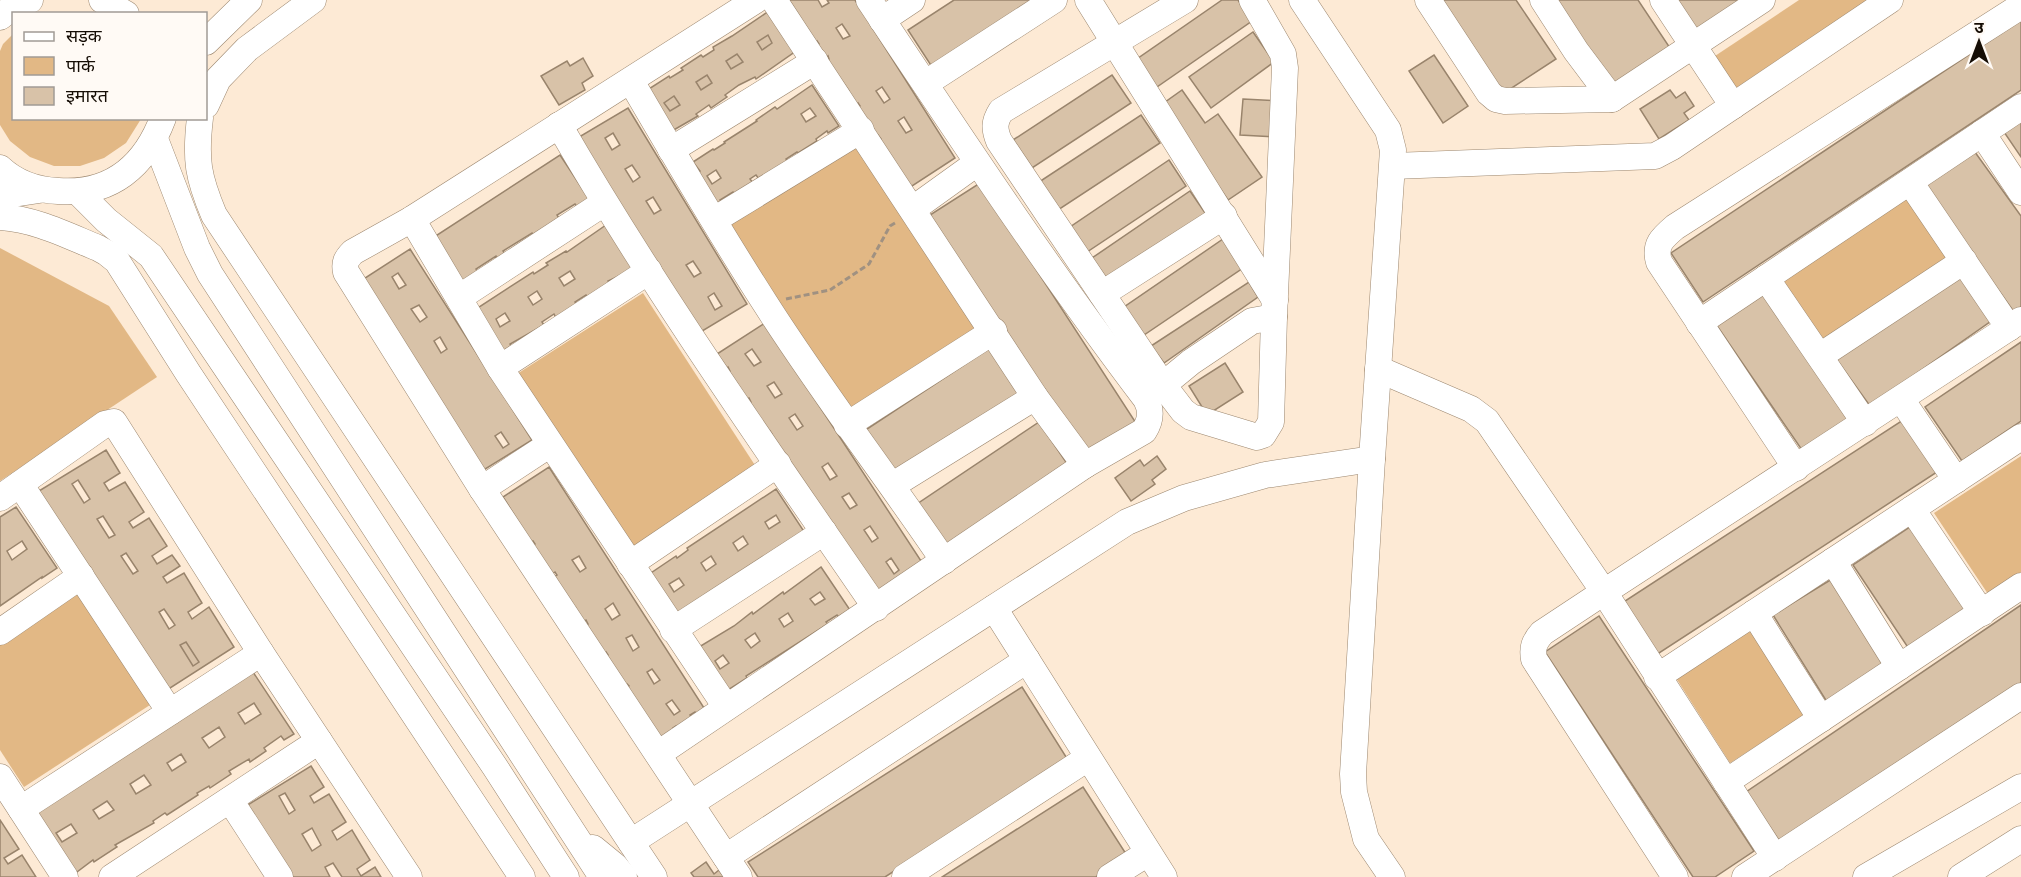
<svg xmlns="http://www.w3.org/2000/svg" width="2021" height="877" viewBox="0 0 2021 877" font-family="'Open Sans','Noto Sans Devanagari',sans-serif">
	<style>
		.green { fill: #e2b885 }
		.building { fill: #d8c2a8; stroke: #99846c; stroke-width: 1.5; fill-rule: evenodd }
		.lines { fill: none; stroke-linecap: round; stroke-linejoin: round }
		.minor-casing { stroke: #9c876f; stroke-width: 27 }
		.path { stroke: #a09181; stroke-width: 3; stroke-dasharray: 6 3; stroke-linecap: butt }
		.minor { stroke: #fff; stroke-width: 26 }
	</style>
	<rect width="100%" height="100%" fill="#fdead5"/>
	<!-- green -->
	<g class="green">
		<path d="M1799 0H1867L1736 88 1715 56Z"/>
		<path d="M13 34 14 118 141 119 126 143 104 158 80 166H54L30 157 10 141 0 125V51L3 44Z"/>
		<path d="M856 141 981 336 850 419 726 224Z"/>
		<path d="M1910 191 1952 256 1822 341 1780 276Z"/>
		<path d="M0 248 109 306 157 377 0 481Z"/>
		<path d="M643 293 760 473 634 554 517 374Z"/>
		<path d="M2021 456V572L1988 594 1934 513Z"/>
		<path d="M79 590 153 703 24 787 0 750V641Z"/>
		<path d="M1754 628 1809 712 1730 763 1676 678Z"/>
	</g>
	<!-- building -->
	<g class="building">
		<path d="M789 0H818L822 7 829 3 827 0H855L955 158 909 188 879 140 881 139 878 135 876 136 858 108 860 106 858 103 856 105 848 92 849 91 827 60 829 59 828 56 826 58 818 45 819 44 817 41 816 42ZM842 24 850 36 843 39 836 28ZM882 87 890 99 884 103 876 91ZM904 117 912 130 906 133 898 121Z"/>
		<path d="M954 0H1040L934 70 908 30Z"/>
		<path d="M1222 0H1238L1252 21 1154 89 1134 61Z"/>
		<path d="M1438 0H1516L1556 59 1501 95Z"/>
		<path d="M1555 0H1638L1674 54 1617 92Z"/>
		<path d="M1675 0H1738L1743 8 1700 37Z"/>
		<path d="M769 11 796 51 756 79 755 77 739 85 725 95 727 97 711 108 709 105 696 114 698 116 672 131 641 94 669 76 670 78 683 70 681 68 701 55 703 57 714 50 713 47 732 36Z"/>
		<path d="M2021 20V90L1703 302 1671 253Z"/>
		<path d="M1253 32 1274 62 1211 108 1189 77Z"/>
		<path d="M768 35 772 43 762 50 757 42Z"/>
		<path d="M737 54 743 62 731 69 726 61Z"/>
		<path d="M1434 55 1468 106 1443 123 1409 71Z"/>
		<path d="M583 58 593 76 582 83 585 90 559 105 541 76 567 61 570 66Z"/>
		<path d="M707 75 712 83 701 90 696 82Z"/>
		<path d="M1112 75 1131 103 1032 168 1013 140Z"/>
		<path d="M812 85 839 126 828 133 827 131 816 139 817 141 798 153 797 152 786 159 787 161 759 179 756 175 750 179 753 183 735 195 733 192 720 200 722 203 715 208 694 175 700 171 693 162 713 149 714 150 725 143 724 142 757 121 756 120 775 107 777 109ZM810 108 816 116 806 122 801 114ZM716 170 721 178 712 184 707 176Z"/>
		<path d="M1182 90 1205 123 1218 114 1262 177 1228 200 1161 105Z"/>
		<path d="M1670 90 1676 98 1685 92 1694 106 1684 113 1689 120 1659 139 1640 109Z"/>
		<path d="M674 96 680 105 670 111 664 103Z"/>
		<path d="M1243 99 1279 101 1277 137 1240 135Z"/>
		<path d="M628 108 747 304 694 336 574 140ZM613 133 620 145 612 150 605 138ZM632 165 640 177 633 182 625 169ZM653 197 661 210 654 214 646 201ZM693 261 701 273 694 277 686 265ZM714 293 722 306 715 310 708 297Z"/>
		<path d="M1141 115 1160 143 1058 210 1039 182Z"/>
		<path d="M2021 121V157L2004 132Z"/>
		<path d="M1972 148 2021 216V307L2014 312 1922 184Z"/>
		<path d="M560 155 590 200 578 208 575 204 557 215 560 220 534 237 532 233 503 251 506 255 498 260 496 256 476 269 478 273 461 284 431 239Z"/>
		<path d="M1169 160 1186 186 1087 252 1070 227Z"/>
		<path d="M980 183 1136 423 1086 455 930 215Z"/>
		<path d="M1190 191 1210 220 1112 286 1092 258Z"/>
		<path d="M606 225 634 269 608 281 610 284 588 298 586 295 575 302 577 305 556 318 554 314 542 322 544 325 510 344 511 346 498 354 476 309 533 272 534 274 548 265 546 263 566 251 567 252ZM570 271 575 279 564 286 559 278ZM537 291 542 299 533 305 528 297ZM505 313 510 321 500 327 496 319Z"/>
		<path d="M1223 239 1243 268 1144 335 1124 307Z"/>
		<path d="M410 249 532 440 482 471 362 280ZM398 273 406 285 399 289 392 277ZM419 305 427 317 420 322 411 309ZM440 337 447 349 441 353 434 341ZM501 432 509 444 503 448 495 436Z"/>
		<path d="M1960 272 1994 319 1870 406 1836 359Z"/>
		<path d="M1249 282 1258 297 1164 363 1151 346Z"/>
		<path d="M1763 290 1851 417 1802 450 1715 323Z"/>
		<path d="M765 323 925 567 877 598 771 436 772 434 770 431 769 432 750 403 751 402 749 398 747 399 729 372 730 371 728 367 727 368 717 354ZM752 349 761 362 754 366 745 354ZM774 382 782 394 775 398 767 386ZM795 414 803 426 797 430 789 418ZM828 463 837 476 830 480 822 467ZM849 493 857 505 850 509 842 497ZM870 526 878 538 872 542 864 530ZM891 558 899 570 894 574 886 562Z"/>
		<path d="M2021 342V421L1962 461 1925 407Z"/>
		<path d="M991 347 1022 393 895 477 864 431Z"/>
		<path d="M1225 363 1243 392 1207 415 1189 386Z"/>
		<path d="M1903 420 1937 472 1656 655 1622 603Z"/>
		<path d="M1039 422 1068 465 942 549 914 506Z"/>
		<path d="M106 450 120 473 104 483 109 491 125 482 144 512 129 522 133 528 149 518 167 546 152 556 157 564 172 555 180 566 163 577 167 583 184 573 202 603 188 612 192 619 209 607 234 647 167 690 34 494ZM78 480 90 499 84 503 72 484ZM103 516 115 535 109 538 97 519ZM126 553 138 571 133 574 121 556ZM164 609 175 625 169 629 159 612Z"/>
		<path d="M1157 456 1166 469 1152 480 1155 484 1131 501 1115 478 1140 460 1144 466Z"/>
		<path d="M549 467 706 711 698 716 695 712 690 715 693 719 677 729 676 726 673 728 675 731 658 741 625 689 629 686 627 684 623 686 606 657 608 655 606 652 604 654 585 625 588 624 586 620 583 622 574 608 576 607H573L554 577 557 575 555 572 552 574 533 545 535 544 533 541 531 542 503 497ZM579 556 586 568 580 572 572 560ZM613 603 620 615 612 620 605 609ZM632 635 639 647 633 651 626 638ZM652 669 660 680 654 684 647 672ZM672 700 680 711 674 715 666 704Z"/>
		<path d="M776 489 805 533 677 618 648 575 676 556 677 558 688 550 687 548ZM776 515 780 522 769 529 765 522ZM743 536 748 544 738 551 733 543ZM711 556 716 564 706 571 701 563ZM679 578 684 585 674 592 669 584Z"/>
		<path d="M16 507 57 568 42 578V577L0 606V517ZM22 541 27 549 12 560 7 551Z"/>
		<path d="M1910 527 1966 610 1909 649 1853 565Z"/>
		<path d="M821 567 850 610 838 617 837 615 826 622 828 624 746 676 747 678 728 690 699 647 734 626 752 612 753 614 783 592 784 594ZM820 592 825 599 815 605 810 599ZM788 613 793 621 784 627 779 619ZM755 633 760 641 751 648 745 640ZM723 655 729 663 720 669 715 661Z"/>
		<path d="M1832 579 1886 666 1827 702 1773 615Z"/>
		<path d="M2021 605V688L1784 848 1746 792Z"/>
		<path d="M1599 616 1754 851 1715 877H1693L1545 652Z"/>
		<path d="M186 642 199 662 193 666 180 645Z"/>
		<path d="M253 672 294 734 284 740 281 736 264 748 266 751 250 762 249 759 229 771 231 774 210 788 209 786 197 793 198 795 167 815 165 813 153 821 154 823 115 845 117 847 94 862 93 860 73 875 33 813ZM254 703 261 714 245 724 238 713ZM219 727 225 737 209 748 202 738ZM181 754 186 762 172 771 167 763ZM144 775 151 785 136 794 130 784ZM107 801 114 810 99 819 93 810ZM71 824 77 833 62 842 56 833Z"/>
		<path d="M1022 687 1068 760 885 877H758L748 862Z"/>
		<path d="M311 766 324 787 310 796 314 803 329 794 346 822 332 831 337 840 352 830 370 860 357 869 361 876 375 867 381 877H342L333 863 325 867 330 877H291L246 806ZM285 793 295 810 289 814 279 796ZM312 828 321 845 312 851 302 834Z"/>
		<path d="M1083 787 1128 857 1096 877H942Z"/>
		<path d="M0 820 19 849 4 858 8 864 22 855 36 877H0Z"/>
		<path d="M706 862 714 874 719 870 724 877H694L691 873Z"/>
	</g>
	<g class="lines">
		<defs>
			<g id="minor">
				<path d="M102 0 126 14"/>
				<path d="M774 0 1035 397 1085 465"/>
				<path d="M1088 0 1275 300"/>
				<path d="M1185 0 1001 111C994 122 994 129 999 141L1163 385 1183 411 1191 417 1257 437 1263 435 1271 422 1274 317 1285 68 1283 54 1252 0"/>
				<path d="M1302 0 1388 130 1393 150 1372 459 1353 774 1354 792 1366 839 1392 877"/>
				<path d="M1428 0 1489 93 1496 99 1505 101 1612 99 1762 0"/>
				<path d="M1543 0 1576 51 1612 99"/>
				<path d="M1663 0 1733 106"/>
				<path d="M0 17 14 6 30 0"/>
				<path d="M882 20 912 0"/>
				<path d="M206 42 249 0"/>
				<path d="M631 81C674 155 718 230 765 303 821 391 885 474 944 561"/>
				<path d="M926 83 1054 0"/>
				<path d="M206 105 218 79 247 49 313 0"/>
				<path d="M200 118C195 160 198 177 214 215L654 877"/>
				<path d="M559 125C655 291 767 449 876 608"/>
				<path d="M1982 133 2021 192"/>
				<path d="M155 139 197 248 210 274 602 877"/>
				<path d="M671 150 815 61"/>
				<path d="M1393 166 1655 156 1672 147 1890 0"/>
				<path d="M0 168C16 183 37 190 58 191 111 195 145 166 163 118"/>
				<path d="M1910 182 2009 328"/>
				<path d="M79 193 106 220 151 256 495 767 566 877"/>
				<path d="M0 196 39 190"/>
				<path d="M913 209 977 163"/>
				<path d="M0 217C35 219 66 235 98 248L107 253 117 261 188 373 522 877"/>
				<path d="M412 219 500 368 726 707"/>
				<path d="M714 220 861 130"/>
				<path d="M1766 278 1865 423"/>
				<path d="M1102 294 1224 216"/>
				<path d="M460 297 604 203"/>
				<path d="M1699 323 2021 107"/>
				<path d="M1820 356 1964 261"/>
				<path d="M500 368 649 271"/>
				<path d="M1378 369 1471 409 1487 421 1604 592 1775 858"/>
				<path d="M1163 385 1191 362 1252 321 1274 317"/>
				<path d="M1901 399 1956 480"/>
				<path d="M847 425 994 331"/>
				<path d="M1796 468 1659 262C1654 245 1662 238 1675 227L2021 6"/>
				<path d="M20 484 170 712"/>
				<path d="M893 485 1035 397"/>
				<path d="M482 489 549 445"/>
				<path d="M0 498 105 424 114 422 261 653 409 877"/>
				<path d="M1912 509 1982 613"/>
				<path d="M1833 561 1899 667"/>
				<path d="M630 564 778 464"/>
				<path d="M994 608 1164 877"/>
				<path d="M1754 613 1821 719"/>
				<path d="M673 630 824 532"/>
				<path d="M0 632 81 576"/>
				<path d="M1657 677 2021 437"/>
				<path d="M658 754 1085 465 1144 431C1151 420 1152 411 1146 399 1048 270 959 135 869 0"/>
				<path d="M0 777 65 877"/>
				<path d="M1726 782 2021 586"/>
				<path d="M230 800 280 877"/>
				<path d="M21 809 261 653"/>
				<path d="M631 842 1127 522 1184 498 1265 475 1372 459"/>
				<path d="M593 848 615 866 624 877"/>
				<path d="M726 857 1027 660"/>
				<path d="M112 877 319 741"/>
				<path d="M739 877 482 489 346 272C344 263 346 259 353 252L412 219 756 0"/>
				<path d="M905 877 1088 758"/>
				<path d="M1110 877 1148 853"/>
				<path d="M1675 877 1534 659C1532 648 1534 642 1542 633L1604 592 2021 320"/>
				<path d="M1745 877 2021 696"/>
				<path d="M1866 877 2021 787"/>
				<path d="M1961 877 2021 839"/>
			</g>
		</defs>
		<!-- minor casing -->
		<use href="#minor" class="minor-casing"/>
		<!-- path -->
		<path class="path" d="M786 299 830 290 869 264 890 226 895 223"/>
		<!-- minor -->
		<use href="#minor" class="minor"/>
	</g>
	<!-- legend -->
	<rect x="12" y="12" width="195" height="108" fill="#fffaf5" stroke="#a19b95" stroke-width="1.5"/>
	<rect x="24" y="32" width="30" height="9" fill="#ffffff" stroke="#a19b95" stroke-width="1.5"/>
	<text x="66" y="42" font-size="18" fill="#150d05">सड़क</text>
	<rect x="24" y="57" width="30" height="18" fill="#e2b885" stroke="#a19b95" stroke-width="1.5"/>
	<text x="66" y="72" font-size="18" fill="#150d05">पार्क</text>
	<rect x="24" y="87" width="30" height="18" fill="#d8c2a8" stroke="#a19b95" stroke-width="1.5"/>
	<text x="66" y="102" font-size="18" fill="#150d05">इमारत</text>
	<!-- north arrow -->
	<g transform="translate(1979 42)" stroke="#fffaf5" stroke-width="4.5" paint-order="stroke">
	<path d="M0-4.5L10 22L0 15L-10 22Z" fill="#150d05"/>
	<text y="-9" font-size="16" font-weight="bold" text-anchor="middle" fill="#150d05">उ</text>
	</g>
</svg>
